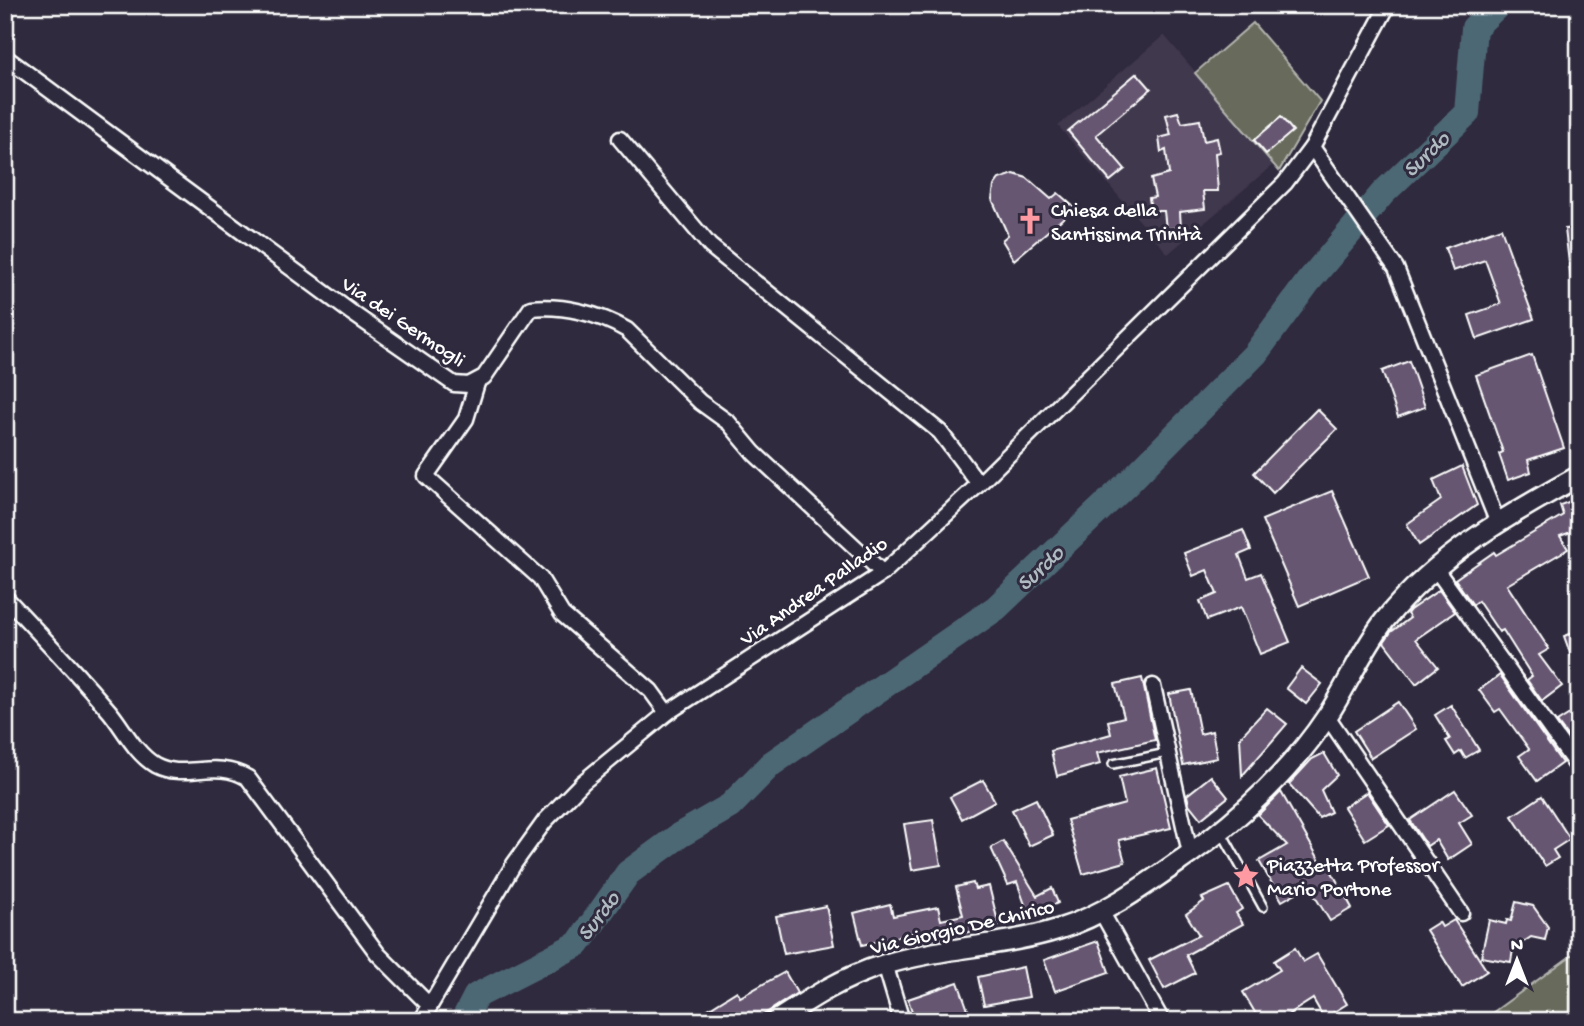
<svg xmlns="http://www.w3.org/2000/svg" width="1584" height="1026" viewBox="0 0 1584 1026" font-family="'Gochi Hand',sans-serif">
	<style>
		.built { fill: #40374d }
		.green { fill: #676a5c; stroke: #b3b4ae; stroke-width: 2 }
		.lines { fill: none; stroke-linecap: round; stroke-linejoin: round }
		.river { stroke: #4d6775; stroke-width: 26 }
		.building { fill: #665671; stroke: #fff; stroke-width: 2 }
		.lane-casing { stroke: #fff; stroke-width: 12 }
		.street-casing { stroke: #fff; stroke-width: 19 }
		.secondary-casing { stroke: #fff; stroke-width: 24 }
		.lane { stroke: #2f2a3d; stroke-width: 7 }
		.street { stroke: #2f2a3d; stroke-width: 14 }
		.secondary { stroke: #2f2a3d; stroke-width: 19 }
		.labels { text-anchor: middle; stroke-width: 6; stroke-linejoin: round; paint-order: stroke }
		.poi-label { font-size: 21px; fill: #fff; stroke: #2f2a3d; text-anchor: start }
		.street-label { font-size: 21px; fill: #fff; stroke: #2f2a3d }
		.water-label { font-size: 23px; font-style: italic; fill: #afbbc1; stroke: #2f2a3d }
	</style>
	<rect width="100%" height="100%" fill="#2f2a3d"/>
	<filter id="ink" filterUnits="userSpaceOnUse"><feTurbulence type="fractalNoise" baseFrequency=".0143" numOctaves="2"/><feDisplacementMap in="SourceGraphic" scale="14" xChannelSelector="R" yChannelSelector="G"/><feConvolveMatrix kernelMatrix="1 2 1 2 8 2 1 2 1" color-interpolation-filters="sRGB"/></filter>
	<g filter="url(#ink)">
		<!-- built -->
		<path class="built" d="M1164 35 1274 164 1168 254 1058 126Z"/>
		<!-- green -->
		<g class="green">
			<path d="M1253 23 1320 101 1279 171 1195 73Z"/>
			<path d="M1579 950V1021H1481Z"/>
		</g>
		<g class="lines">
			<!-- river -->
			<path class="river" d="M463 1021 476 996 578 944 628 873 680 835 730 806 771 764 996 608 1129 482 1255 354 1308 282 1383 193 1467 113 1474 28 1498 5"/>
		</g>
		<!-- building -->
		<g class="building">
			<path d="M1137 73 1151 89 1096 135 1125 169 1110 181 1068 131Z"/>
			<path d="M1178 112 1182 123 1200 120 1204 141 1217 138 1220 152 1215 153 1218 191H1203L1205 209 1180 212 1181 228 1166 229 1164 211H1151L1149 198 1155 197 1151 179 1169 174 1166 150 1161 152 1159 138 1171 135 1166 115Z"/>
			<path d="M1281 117 1293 131 1266 154 1254 140Z"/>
			<path d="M1014 174 1027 178 1051 199 1058 193 1075 208 1014 260 1002 240 1008 235 992 199 994 186 999 179Z"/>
			<path d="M1501 228 1534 319 1477 339 1469 315 1501 304 1485 260 1453 271 1445 248Z"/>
			<path d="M1579 228V279L1571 280 1565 229Z"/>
			<path d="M1532 355 1564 448 1528 460 1531 472 1508 480 1499 454 1503 452 1476 375Z"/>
			<path d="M1409 361 1425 407 1398 417 1382 371Z"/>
			<path d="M1317 409 1337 429 1273 493 1254 473Z"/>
			<path d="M1462 466 1477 505 1419 545 1407 524 1441 500 1433 480Z"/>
			<path d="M1332 491 1369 576 1299 606 1262 520Z"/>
			<path d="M1579 498V529L1560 536 1568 549 1507 585 1549 649 1539 655 1562 686 1542 701 1527 680 1532 676 1503 630 1499 632 1478 601 1473 605 1455 579 1494 552 1496 555 1563 515 1560 505Z"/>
			<path d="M1243 530 1251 550 1239 555 1248 578 1261 573 1290 642 1260 654 1241 607 1207 620 1200 601 1217 594 1207 570 1193 576 1184 553Z"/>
			<path d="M1439 590 1455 612 1416 639 1438 667 1416 684 1384 642 1391 632 1410 618 1407 614 1410 610Z"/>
			<path d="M1579 631V672H1577L1564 636Z"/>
			<path d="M1301 668 1322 684 1306 704 1286 688Z"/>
			<path d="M1500 675 1562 763 1537 781 1519 756 1529 749 1500 709 1495 712 1479 690Z"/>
			<path d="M1142 678 1155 740 1097 753 1100 764 1057 776 1051 751 1111 734 1108 721 1124 717 1115 684Z"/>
			<path d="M1191 690 1200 734 1212 731 1217 758 1183 765 1169 694Z"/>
			<path d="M1398 702 1416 729 1371 758 1354 731Z"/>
			<path d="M1451 705 1479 750 1465 758 1461 751 1455 755 1446 741 1450 739 1435 715Z"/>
			<path d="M1267 708 1287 724 1242 776 1240 737Z"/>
			<path d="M1579 708V742L1574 745 1557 722Z"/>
			<path d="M1324 753 1337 775 1321 790 1331 812 1319 818 1289 784 1312 759Z"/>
			<path d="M1157 768 1171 828 1119 840 1125 862 1083 874 1067 820 1125 804 1119 777Z"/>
			<path d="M1211 776 1228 797 1201 819 1189 804 1187 795Z"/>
			<path d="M983 780 995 801 962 819 950 797Z"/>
			<path d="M1455 790 1472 815 1459 823 1472 844 1448 860 1436 840 1427 846 1410 820Z"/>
			<path d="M1281 792 1324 868 1328 865 1352 908 1330 921 1311 890 1307 892 1305 888 1282 901 1259 861 1287 845 1258 815Z"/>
			<path d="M1367 792 1389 825 1365 840 1344 807Z"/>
			<path d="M1542 796 1570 839 1553 850 1558 858 1545 866 1512 816Z"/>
			<path d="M1036 799 1053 835 1029 846 1012 810Z"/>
			<path d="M933 820 941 865 912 870 904 824Z"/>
			<path d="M1003 841 1037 896 1052 888 1058 903 1029 916 1017 882 1008 885 991 848Z"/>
			<path d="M973 883 975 889 989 886 999 926 919 942 917 932 862 945 854 913 890 904 893 916 938 907 941 920 963 915 956 887Z"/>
			<path d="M1229 886 1242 909 1236 913 1243 924 1186 955 1195 973 1164 989 1149 960 1199 935 1186 914 1204 901 1202 898Z"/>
			<path d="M1516 902 1533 906 1548 927 1545 940 1531 937 1513 949 1511 962 1481 957 1489 920 1506 924 1507 920 1511 921Z"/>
			<path d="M826 906 834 945 784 954 776 916Z"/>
			<path d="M1454 920 1487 971 1462 987 1426 930 1439 922 1442 927Z"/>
			<path d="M1098 941 1109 972 1055 991 1044 960Z"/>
			<path d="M1295 948 1303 962 1317 954 1347 1004 1324 1018 1313 999 1278 1021H1260L1243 992 1280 970 1274 961Z"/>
			<path d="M1023 967 1029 997 984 1005 978 977Z"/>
			<path d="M785 972 797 993 754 1021H689L737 991 740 997Z"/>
			<path d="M958 982 968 1010 934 1021H915L908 999Z"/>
		</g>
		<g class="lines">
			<defs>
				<g id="lane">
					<path d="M1113 764 1167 753"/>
					<path d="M1221 831 1263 907"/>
				</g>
				<g id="street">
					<path d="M5 57 352 313 454 384 469 385 484 377 531 308C563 305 598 313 627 330L700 402 729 423 754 453 883 573"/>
					<path d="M620 139 710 246 940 432 979 484"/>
					<path d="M1312 147 1396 268 1497 521"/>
					<path d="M477 383 466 419 426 476 540 578 562 614 651 691 667 713"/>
					<path d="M1435 568 1579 769"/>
					<path d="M5 597C41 635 76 672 110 712 124 729 135 753 155 765 185 781 214 758 248 778L378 954 430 1006"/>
					<path d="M1153 686 1190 853"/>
					<path d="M1327 716 1461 913"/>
					<path d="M1101 911 1162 1021"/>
					<path d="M885 964 902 1021"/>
					<path d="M421 1021 514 864 545 821 583 782 667 713 883 573 979 484 1285 183 1312 147 1388 5"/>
				</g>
				<path id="secondary" d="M776 1021C811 998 843 977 883 965 940 947 1002 947 1059 929 1106 915 1151 881 1191 853 1243 816 1293 768 1328 715 1348 684 1363 648 1385 620 1437 555 1508 515 1579 476"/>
			</defs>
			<!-- lane casing -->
			<use href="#lane" class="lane-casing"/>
			<!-- street casing -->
			<use href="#street" class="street-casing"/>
			<!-- secondary casing -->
			<use href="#secondary" class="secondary-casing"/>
			<!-- lane -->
			<use href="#lane" class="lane"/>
			<!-- street -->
			<use href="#street" class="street"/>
			<!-- secondary -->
			<use href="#secondary" class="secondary"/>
		</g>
	</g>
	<!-- icons -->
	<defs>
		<symbol id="church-bare" viewBox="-9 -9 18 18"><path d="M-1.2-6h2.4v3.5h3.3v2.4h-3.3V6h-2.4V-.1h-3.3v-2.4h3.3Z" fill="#ff9aa2" stroke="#2f2a3d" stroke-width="2.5" paint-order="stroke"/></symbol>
		<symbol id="sight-bare" viewBox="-9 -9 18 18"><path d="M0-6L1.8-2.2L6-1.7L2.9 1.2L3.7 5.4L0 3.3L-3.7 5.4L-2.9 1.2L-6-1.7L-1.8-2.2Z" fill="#ff9aa2" stroke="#2f2a3d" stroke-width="2.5" paint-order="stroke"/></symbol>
	</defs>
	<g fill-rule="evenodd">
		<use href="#church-bare" x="1011" y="202" width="38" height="38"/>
		<use href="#sight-bare" x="1227" y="857" width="38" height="38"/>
	</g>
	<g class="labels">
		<!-- poi labels -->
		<g class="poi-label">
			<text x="1051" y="216">Chiesa della<tspan x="1051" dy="24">Santissima Trinità</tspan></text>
			<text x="1267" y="871">Piazzetta Professor<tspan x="1267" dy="24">Mario Portone</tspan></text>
		</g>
		<!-- street labels -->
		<g class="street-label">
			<text transform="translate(404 321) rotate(34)" y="7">Via dei Germogli</text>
			<text transform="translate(813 590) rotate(-35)" y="7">Via Andrea Palladio</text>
			<text transform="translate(962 926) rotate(-13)" y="7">Via Giorgio De Chirico</text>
		</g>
		<!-- water labels -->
		<g class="water-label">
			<text transform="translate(1425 153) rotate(-44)" y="8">Surdo</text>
			<text transform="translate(1039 567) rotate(-43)" y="8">Surdo</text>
			<text transform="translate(597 915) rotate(-53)" y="8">Surdo</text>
		</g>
	</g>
	<!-- margin -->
	<rect width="1584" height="1026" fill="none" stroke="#2f2a3d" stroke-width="28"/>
	<rect x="14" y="14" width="1556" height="998" fill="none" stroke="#fff" stroke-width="2.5" filter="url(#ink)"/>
	<!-- north arrow -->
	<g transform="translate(1517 960)" stroke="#2f2a3d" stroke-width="5" paint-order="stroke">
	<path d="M0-5L12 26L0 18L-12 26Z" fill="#ffffff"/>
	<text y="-10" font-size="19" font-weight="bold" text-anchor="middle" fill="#ffffff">N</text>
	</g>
</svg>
